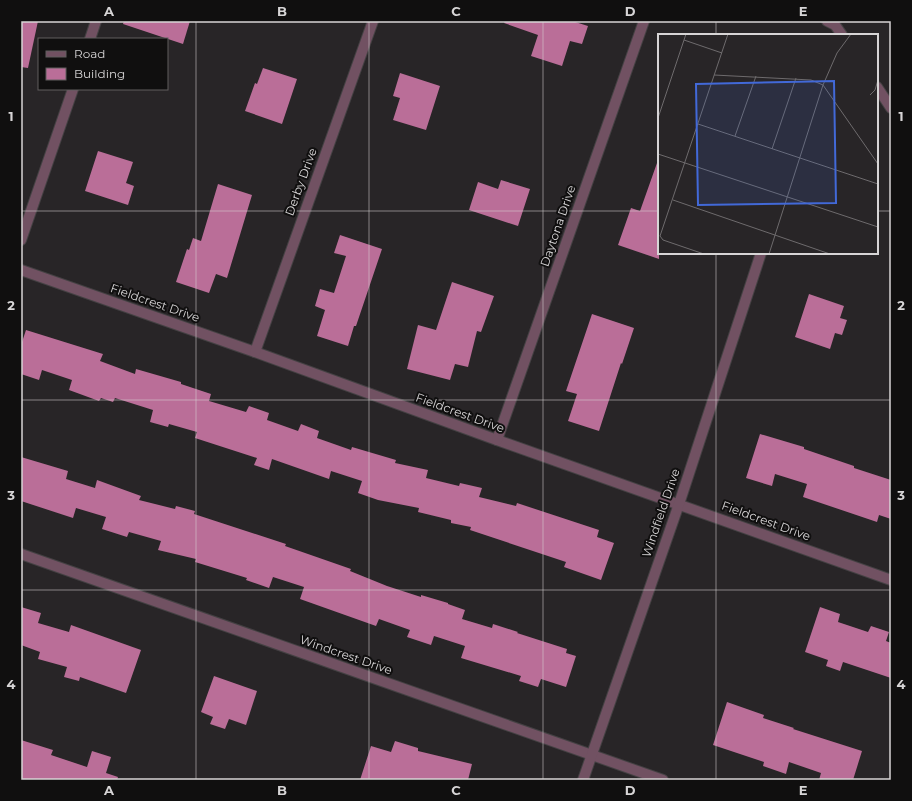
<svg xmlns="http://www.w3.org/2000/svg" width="912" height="801" viewBox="0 0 912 801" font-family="Montserrat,sans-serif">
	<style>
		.building { fill: #ba6e98 }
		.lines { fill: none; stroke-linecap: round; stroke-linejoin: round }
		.street-casing { stroke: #444143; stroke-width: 12 }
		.street { stroke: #715162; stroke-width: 10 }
		.grid { fill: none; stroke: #d7d5d6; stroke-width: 1; stroke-opacity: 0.55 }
		.labels { text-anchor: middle; stroke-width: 4; stroke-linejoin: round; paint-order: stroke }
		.street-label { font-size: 12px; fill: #d7d5d6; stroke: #100f0f }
		.inset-road { fill: none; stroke: #6e6b6d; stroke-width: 1 }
		.view { fill: #4269d8; fill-opacity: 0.15; stroke: #4269d8; stroke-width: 2 }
		.inset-edge { fill: none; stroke: #d7d5d6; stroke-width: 2 }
		.neatline { fill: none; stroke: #d7d5d6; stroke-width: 1.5 }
		.grid-label { font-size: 13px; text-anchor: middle; font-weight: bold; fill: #d7d5d6 }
	</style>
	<rect width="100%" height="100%" fill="#282527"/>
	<!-- building -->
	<g class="building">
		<path d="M21 21H38L28 68 21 67Z"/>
		<path d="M124 21H190L183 44 123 24Z"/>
		<path d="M505 21H572L588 26 582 44 570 41 562 66 531 56 538 35 504 23Z"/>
		<path d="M263 68 297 79 282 124 245 111 255 83 257 84Z"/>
		<path d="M400 73 440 86 426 130 393 120 400 98 393 96Z"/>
		<path d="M98 151 133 162 126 183 134 186 128 205 85 191Z"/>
		<path d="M657 163 659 164V259L618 245 631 208 640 211Z"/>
		<path d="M501 180 530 189 518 226 469 210 478 182 498 189Z"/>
		<path d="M218 184 252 195 227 278 216 274 209 293 176 282 187 249 189 250 193 238 201 241Z"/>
		<path d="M340 235 382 249 356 326H354L348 346 317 336 325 310 315 306 320 289 334 293 346 256 334 253Z"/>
		<path d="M452 282 494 296 481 332 477 331 468 367 455 364 450 380 407 369 418 325 436 330Z"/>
		<path d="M809 294 844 306 840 318 847 320 842 335 835 333 830 349 795 337Z"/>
		<path d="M592 314 634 328 622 364 621 363 599 431 568 421 577 394 566 391Z"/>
		<path d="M26 330 103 354 100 361 135 374 136 369 181 382V384L211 394 209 401 246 412 249 406 269 413 267 420 298 431 301 424 319 431 317 438 351 450 352 447 396 460 395 463 428 470 426 478 459 486 460 483 482 488 479 497 516 506 517 503 599 530 597 537 614 543 601 580 564 567 566 562 470 530 471 527 451 523V520L418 512 419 508 378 500 358 493 362 481 331 471 329 479 272 459 269 470 254 465 257 458 195 438 197 432 169 424 168 427 150 422 153 410 115 398 113 402 101 398 99 401 69 390 72 380 42 370 39 380 21 374V345Z"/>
		<path d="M760 434 804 447V449L854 466V468L891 480V519L879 515 877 522 803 497 807 484 775 474 772 486 746 478Z"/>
		<path d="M21 457 68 471 66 479 95 488 97 480 141 496 139 500 175 509 176 506 195 511 194 514 286 544 285 546 351 569 350 571 387 586 421 597V595L448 603V604L465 610 462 619 492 628 493 624 518 632 517 633 567 649 566 653 576 656 566 687 541 679 538 687 519 681 521 676 461 658 465 646 434 636 431 645 407 637 410 630 379 619 376 626 300 599 304 587 273 577 269 588 246 580 247 578 195 562 196 559 158 550 161 541 129 532 127 537 102 529 106 517 76 508 73 518 21 501Z"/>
		<path d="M21 607 41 613 38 623 69 632 71 625 141 650 126 693 80 677 79 681 64 677 67 667 38 659 40 652 21 645Z"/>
		<path d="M820 607 840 614 838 622 868 632 871 626 889 632 886 641 891 643V678L843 662 840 671 826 666 828 660 805 652Z"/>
		<path d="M214 676 257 691 246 725 229 719 225 729 210 724 213 717 201 712Z"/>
		<path d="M727 702 764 715 763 718 794 728 793 729 862 751 853 780H819L821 773 789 762 786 774 763 766 764 762 713 745Z"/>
		<path d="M21 740 53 750 51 755 87 767 92 751 111 757 106 773 118 777 117 780H21Z"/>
		<path d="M395 741 418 748V751L472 764 468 780H360L371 746 391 752Z"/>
	</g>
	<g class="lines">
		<defs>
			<g id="street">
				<path d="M827 21 835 25 842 35"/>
				<path d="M90 39 96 21"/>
				<path d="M877 87 891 108"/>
				<path d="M21 240 73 89"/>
				<path d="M21 270 255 352 497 440 891 580"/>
				<path d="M255 352 373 21"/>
				<path d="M497 440 644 21"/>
				<path d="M21 554 663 780"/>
				<path d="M583 780 679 504 761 253"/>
			</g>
		</defs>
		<!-- street casing -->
		<use href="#street" class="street-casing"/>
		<!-- street -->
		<use href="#street" class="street"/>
	</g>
	<!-- grid -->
	<path class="grid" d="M196 21V780M369 21V780M543 21V780M716 21V35M21 211H659M877 211H891M716 253V780M21 400H891M21 590H891"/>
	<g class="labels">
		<!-- street labels -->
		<g class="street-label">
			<text transform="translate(301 182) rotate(-70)" y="4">Derby Drive</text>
			<text transform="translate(558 226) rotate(-71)" y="4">Daytona Drive</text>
			<text transform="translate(155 303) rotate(19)" y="4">Fieldcrest Drive</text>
			<text transform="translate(460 413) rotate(20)" y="4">Fieldcrest Drive</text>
			<text transform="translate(661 513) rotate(-71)" y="4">Windfield Drive</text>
			<text transform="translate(766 521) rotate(20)" y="4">Fieldcrest Drive</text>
			<text transform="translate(346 655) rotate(19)" y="4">Windcrest Drive</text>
		</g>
	</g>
	<!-- overview -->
	<g transform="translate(658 34)">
		<rect width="220" height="220" fill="#282527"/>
		<path class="inset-road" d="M26 6 64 19M56 41 153 46 165 51 220 130M212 61 217 56 220 46M0 84 28 0M40 90 220 150M77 102 98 42M114 115 138 44M0 120 220 193M15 166 172 220M46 220 5 206 2 202 70 0M111 220 165 51 179 19 193 0"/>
		<path class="view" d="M176 47 178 169 40 171 38 50Z"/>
		<rect width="220" height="220" class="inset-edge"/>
	</g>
	<!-- border -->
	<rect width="912" height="801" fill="none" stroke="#100f0f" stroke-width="44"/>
	<!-- legend -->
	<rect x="38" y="38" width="130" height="52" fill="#100f0f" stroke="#605e5f"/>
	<rect x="46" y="51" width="20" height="6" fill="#715162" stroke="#605e5f"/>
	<text x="74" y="58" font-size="12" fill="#d7d5d6">Road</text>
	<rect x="46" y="68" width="20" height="12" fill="#ba6e98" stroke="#605e5f"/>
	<text x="74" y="78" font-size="12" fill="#d7d5d6">Building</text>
	<rect x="22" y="22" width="868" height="757" class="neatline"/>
	<g class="grid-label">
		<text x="109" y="16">A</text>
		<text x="282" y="16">B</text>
		<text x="456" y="16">C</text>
		<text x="630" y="16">D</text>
		<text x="803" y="16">E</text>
		<text x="11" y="121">1</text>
		<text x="901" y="121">1</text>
		<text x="11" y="310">2</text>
		<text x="901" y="310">2</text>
		<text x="11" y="500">3</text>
		<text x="901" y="500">3</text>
		<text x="11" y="689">4</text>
		<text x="901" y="689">4</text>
		<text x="109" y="795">A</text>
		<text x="282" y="795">B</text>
		<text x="456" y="795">C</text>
		<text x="630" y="795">D</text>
		<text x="803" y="795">E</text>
	</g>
</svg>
